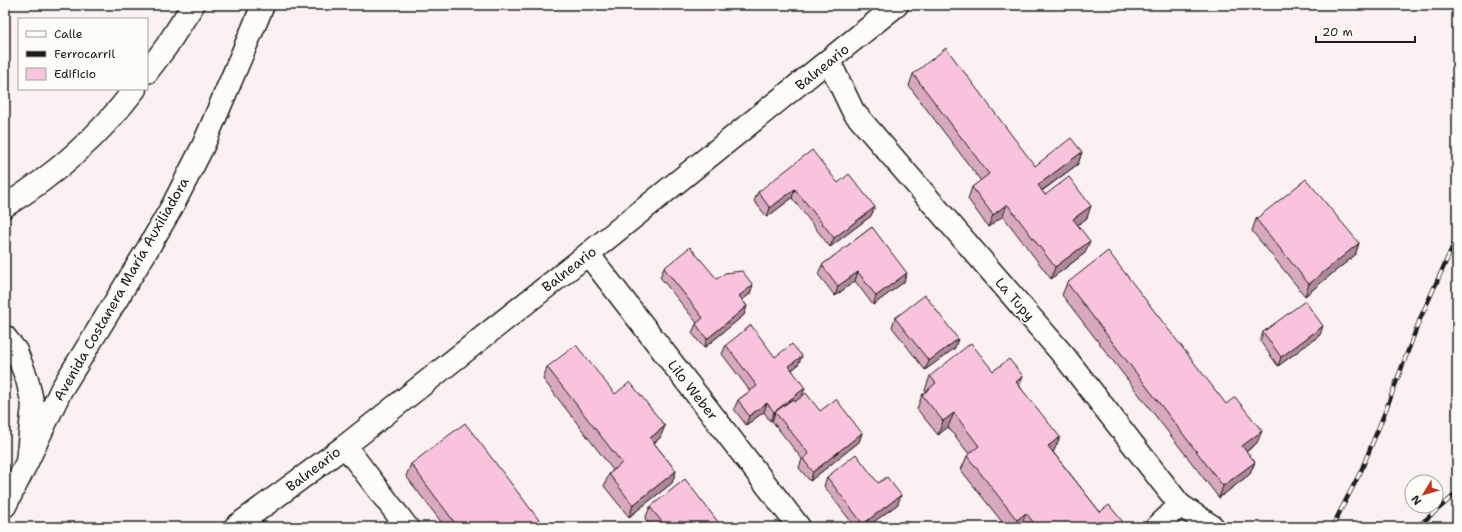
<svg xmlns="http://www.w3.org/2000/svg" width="1462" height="532" viewBox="0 0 1462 532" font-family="'Shantell Sans',sans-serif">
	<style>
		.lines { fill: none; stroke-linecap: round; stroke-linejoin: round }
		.street-casing { stroke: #1c1c1c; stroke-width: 25 }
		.secondary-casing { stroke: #1c1c1c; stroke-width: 25 }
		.street { stroke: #fdfcf7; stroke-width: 22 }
		.secondary { stroke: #fdfcf7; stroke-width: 22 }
		.rail-casing { stroke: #1c1c1c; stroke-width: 4.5 }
		.rail { stroke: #fdfcf7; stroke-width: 3; stroke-dasharray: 9; stroke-linecap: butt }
		.wall { fill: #d7a8be; stroke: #1c1c1c }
		.shaded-wall { fill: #af889b; stroke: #1c1c1c }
		.building { fill: #fac3dd; stroke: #1c1c1c }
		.labels { text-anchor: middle; stroke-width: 3.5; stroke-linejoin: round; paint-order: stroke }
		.street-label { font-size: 14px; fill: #1c1c1c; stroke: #fdfcf7 }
	</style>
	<rect width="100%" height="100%" fill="#fcf1f2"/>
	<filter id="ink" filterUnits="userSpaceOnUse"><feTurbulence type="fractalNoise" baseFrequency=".025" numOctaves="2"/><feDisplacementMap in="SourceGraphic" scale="8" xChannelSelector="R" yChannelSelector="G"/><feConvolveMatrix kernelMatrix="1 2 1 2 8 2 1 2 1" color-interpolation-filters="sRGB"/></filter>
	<g filter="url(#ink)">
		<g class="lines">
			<defs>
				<g id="street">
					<path d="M829 61 853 111 1065 357 1180 505 1213 527"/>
					<path d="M588 254 799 527"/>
					<path d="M345 446 407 527"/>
					<path d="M235 527 345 446 588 254 897 5"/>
					<path d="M1157 527 1180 505"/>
				</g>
				<g id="secondary">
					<path d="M147 72 166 47 193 5"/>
					<path d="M5 206C55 175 99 136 135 89"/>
					<path d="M5 337 16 351 27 379 33 405 27 462 5 506"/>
					<path d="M27 462 61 390 147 250 173 205 203 146 263 5"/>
				</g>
			</defs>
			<!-- street casing -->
			<use href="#street" class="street-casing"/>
			<!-- secondary casing -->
			<use href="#secondary" class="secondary-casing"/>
			<!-- street -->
			<use href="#street" class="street"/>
			<!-- secondary -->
			<use href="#secondary" class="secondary"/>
			<defs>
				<g id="rail">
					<path d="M1332 527 1361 471 1385 412 1420 319 1457 237"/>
					<path d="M1417 527 1457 493"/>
				</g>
			</defs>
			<!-- rail casing -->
			<use href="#rail" class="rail-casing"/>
			<!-- rail -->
			<use href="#rail" class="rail"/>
		</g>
		<!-- wall -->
		<g class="wall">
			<path d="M913 74 1035 166 1082 152 1078 164 1042 191 1045 195 1087 218 1077 225 1085 253 1051 279 1003 216 988 227 968 199 972 187 981 181 909 86Z"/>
			<path d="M838 183 871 216 830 247 792 198 767 217 754 201 758 192Z"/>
			<path d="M1256 219 1359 243 1355 255 1305 296 1252 231Z"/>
			<path d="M872 227 904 282 873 305 855 281 835 296 818 274 822 265Z"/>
			<path d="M664 268 717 279 750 294 742 300 747 306 744 315 704 348 692 333 696 324 697 323 660 277Z"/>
			<path d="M1067 283 1226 404 1257 443 1246 452 1255 462 1250 474 1219 498 1062 295Z"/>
			<path d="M895 318 955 348 925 370 892 327Z"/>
			<path d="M1263 332 1320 335 1278 366 1260 341Z"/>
			<path d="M726 345 798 365 792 370 803 395 820 411 862 433 859 442 810 481 799 468 802 459 772 421 773 419 770 421 764 412 746 425 734 409 738 400 750 391 722 354Z"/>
			<path d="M547 367 615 394 660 438 654 443 676 471 672 483 629 517 604 486 609 474 613 470 543 379Z"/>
			<path d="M930 376 1020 386 1054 451 1053 452 1100 512 1127 527H1006L961 470 967 456 969 454 948 427 938 435 917 409 922 395 926 392 925 390Z"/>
			<path d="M411 464 540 527H445L406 476Z"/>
			<path d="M827 477 878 483 898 504 867 527H855L824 486Z"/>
			<path d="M650 507 722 527H652L645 519Z"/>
		</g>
		<!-- shaded-wall -->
		<g class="shaded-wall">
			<path d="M1082 152 1078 164 1033 197 1038 185Z"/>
			<path d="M795 189 792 198 767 217 770 208Z"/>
			<path d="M1007 204 1003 216 988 227 993 215Z"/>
			<path d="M1091 206 1087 218 1068 232 1073 219Z"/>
			<path d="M875 207 871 216 830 247 834 238Z"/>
			<path d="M1090 241 1085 253 1051 279 1055 267Z"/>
			<path d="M1359 243 1355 255 1305 296 1309 284Z"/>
			<path d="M858 272 855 281 835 296 838 286Z"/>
			<path d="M907 273 904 282 873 305 876 296Z"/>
			<path d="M753 285 750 294 736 305 739 296Z"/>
			<path d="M747 306 744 315 704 348 707 339Z"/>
			<path d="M1323 326 1320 335 1278 366 1281 357Z"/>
			<path d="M958 339 955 348 925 370 929 361Z"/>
			<path d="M802 356 798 365 785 375 789 366Z"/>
			<path d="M1023 376 1018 390 1016 382Z"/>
			<path d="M805 388 802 397 778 415 775 412 773 419 770 421 774 412Z"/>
			<path d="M767 403 764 412 746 425 749 416Z"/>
			<path d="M954 413 948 427 938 435 943 421Z"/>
			<path d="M665 426 660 438 646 450 650 438Z"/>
			<path d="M1262 431 1257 443 1238 458 1242 446Z"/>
			<path d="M862 433 859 442 810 481 813 472Z"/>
			<path d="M1060 437 1054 451 1043 460 1048 446Z"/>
			<path d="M1255 462 1250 474 1219 498 1223 486Z"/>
			<path d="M676 471 672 483 629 517 633 505Z"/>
			<path d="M901 495 898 504 867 527H862L863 524Z"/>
			<path d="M1026 513 1021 527H1014L1017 520Z"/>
		</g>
		<!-- building -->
		<g class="building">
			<path d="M946 48 1035 166 1071 138 1082 152 1038 185 1045 195 1069 177 1091 206 1073 219 1090 241 1055 267 1007 204 993 215 972 187 989 174 913 74Z"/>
			<path d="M812 150 838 183 849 174 875 207 834 238 795 189 770 208 758 192Z"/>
			<path d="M1306 179 1359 243 1309 284 1256 219Z"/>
			<path d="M872 227 907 273 876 296 858 272 838 286 822 265Z"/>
			<path d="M690 247 717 279 725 273 742 271 753 285 739 296 747 306 707 339 696 324 703 318 664 268Z"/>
			<path d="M1108 251 1226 404 1235 397 1262 431 1242 446 1255 462 1223 486 1067 283Z"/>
			<path d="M925 295 958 339 929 361 895 318Z"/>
			<path d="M1305 301 1323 326 1281 357 1263 332Z"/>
			<path d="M751 325 775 357 792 344 802 356 789 366 805 388 774 412 767 403 749 416 738 400 757 386 726 345Z"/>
			<path d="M971 343 993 371 1009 359 1023 376 1016 382 1060 437 1048 446 1100 512 1109 505 1127 527H1037L1026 513 1017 520 967 456 979 446 954 413 943 421 922 395 936 383 930 376Z"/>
			<path d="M576 345 615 394 630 382 665 426 650 438 676 471 633 505 609 474 622 463 547 367Z"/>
			<path d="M806 393 820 411 836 399 862 433 813 472 803 459 809 454 775 412 793 399 795 402Z"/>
			<path d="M465 423 542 524 537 527H474L472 524 468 527H458L411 464Z"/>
			<path d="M856 454 878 483 887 477 901 495 863 524 827 477Z"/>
			<path d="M685 479 722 527H666L650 507Z"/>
			<path d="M905 520 911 527H896Z"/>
		</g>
	</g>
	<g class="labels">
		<!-- street labels -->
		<g class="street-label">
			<text transform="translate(822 67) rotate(-39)" y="5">Balneario</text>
			<text transform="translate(569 269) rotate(-38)" y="5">Balneario</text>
			<text transform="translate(121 289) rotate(-60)" y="5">Avenida Costanera María Auxiliadora</text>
			<text transform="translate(1015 299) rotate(49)" y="5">La Tupy</text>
			<text transform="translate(693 390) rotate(52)" y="5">Lilo Weber</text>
			<text transform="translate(313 469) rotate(-37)" y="5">Balneario</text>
		</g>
	</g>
	<!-- margin -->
	<rect width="1462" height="532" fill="none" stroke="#fdfcf7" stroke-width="20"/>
	<rect x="10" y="10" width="1442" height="512" fill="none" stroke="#1c1c1c" stroke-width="1.5" filter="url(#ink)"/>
	<!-- legend -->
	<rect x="18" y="18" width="130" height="72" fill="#fdfcf7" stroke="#a3a29f"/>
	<rect x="26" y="31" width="20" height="6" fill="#fdfcf7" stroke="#a3a29f"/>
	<text x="54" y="38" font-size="12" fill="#1c1c1c">Calle</text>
	<rect x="26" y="51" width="20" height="6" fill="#1c1c1c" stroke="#a3a29f"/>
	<text x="54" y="58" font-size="12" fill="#1c1c1c">Ferrocarril</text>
	<rect x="26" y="68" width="20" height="12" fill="#fac3dd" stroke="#a3a29f"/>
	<text x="54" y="78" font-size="12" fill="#1c1c1c">Edificio</text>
	<!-- north arrow -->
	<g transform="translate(1424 494) rotate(232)"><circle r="19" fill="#fdfcf7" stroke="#a3a29f"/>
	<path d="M0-3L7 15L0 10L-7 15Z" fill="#c8321e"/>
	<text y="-6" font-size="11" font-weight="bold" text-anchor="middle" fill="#1c1c1c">N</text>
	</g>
	<!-- scale -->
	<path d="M1316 36v6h99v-6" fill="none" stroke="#1c1c1c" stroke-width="2"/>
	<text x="1322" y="36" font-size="12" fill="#1c1c1c" stroke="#fdfcf7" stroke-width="3" paint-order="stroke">20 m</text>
</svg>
